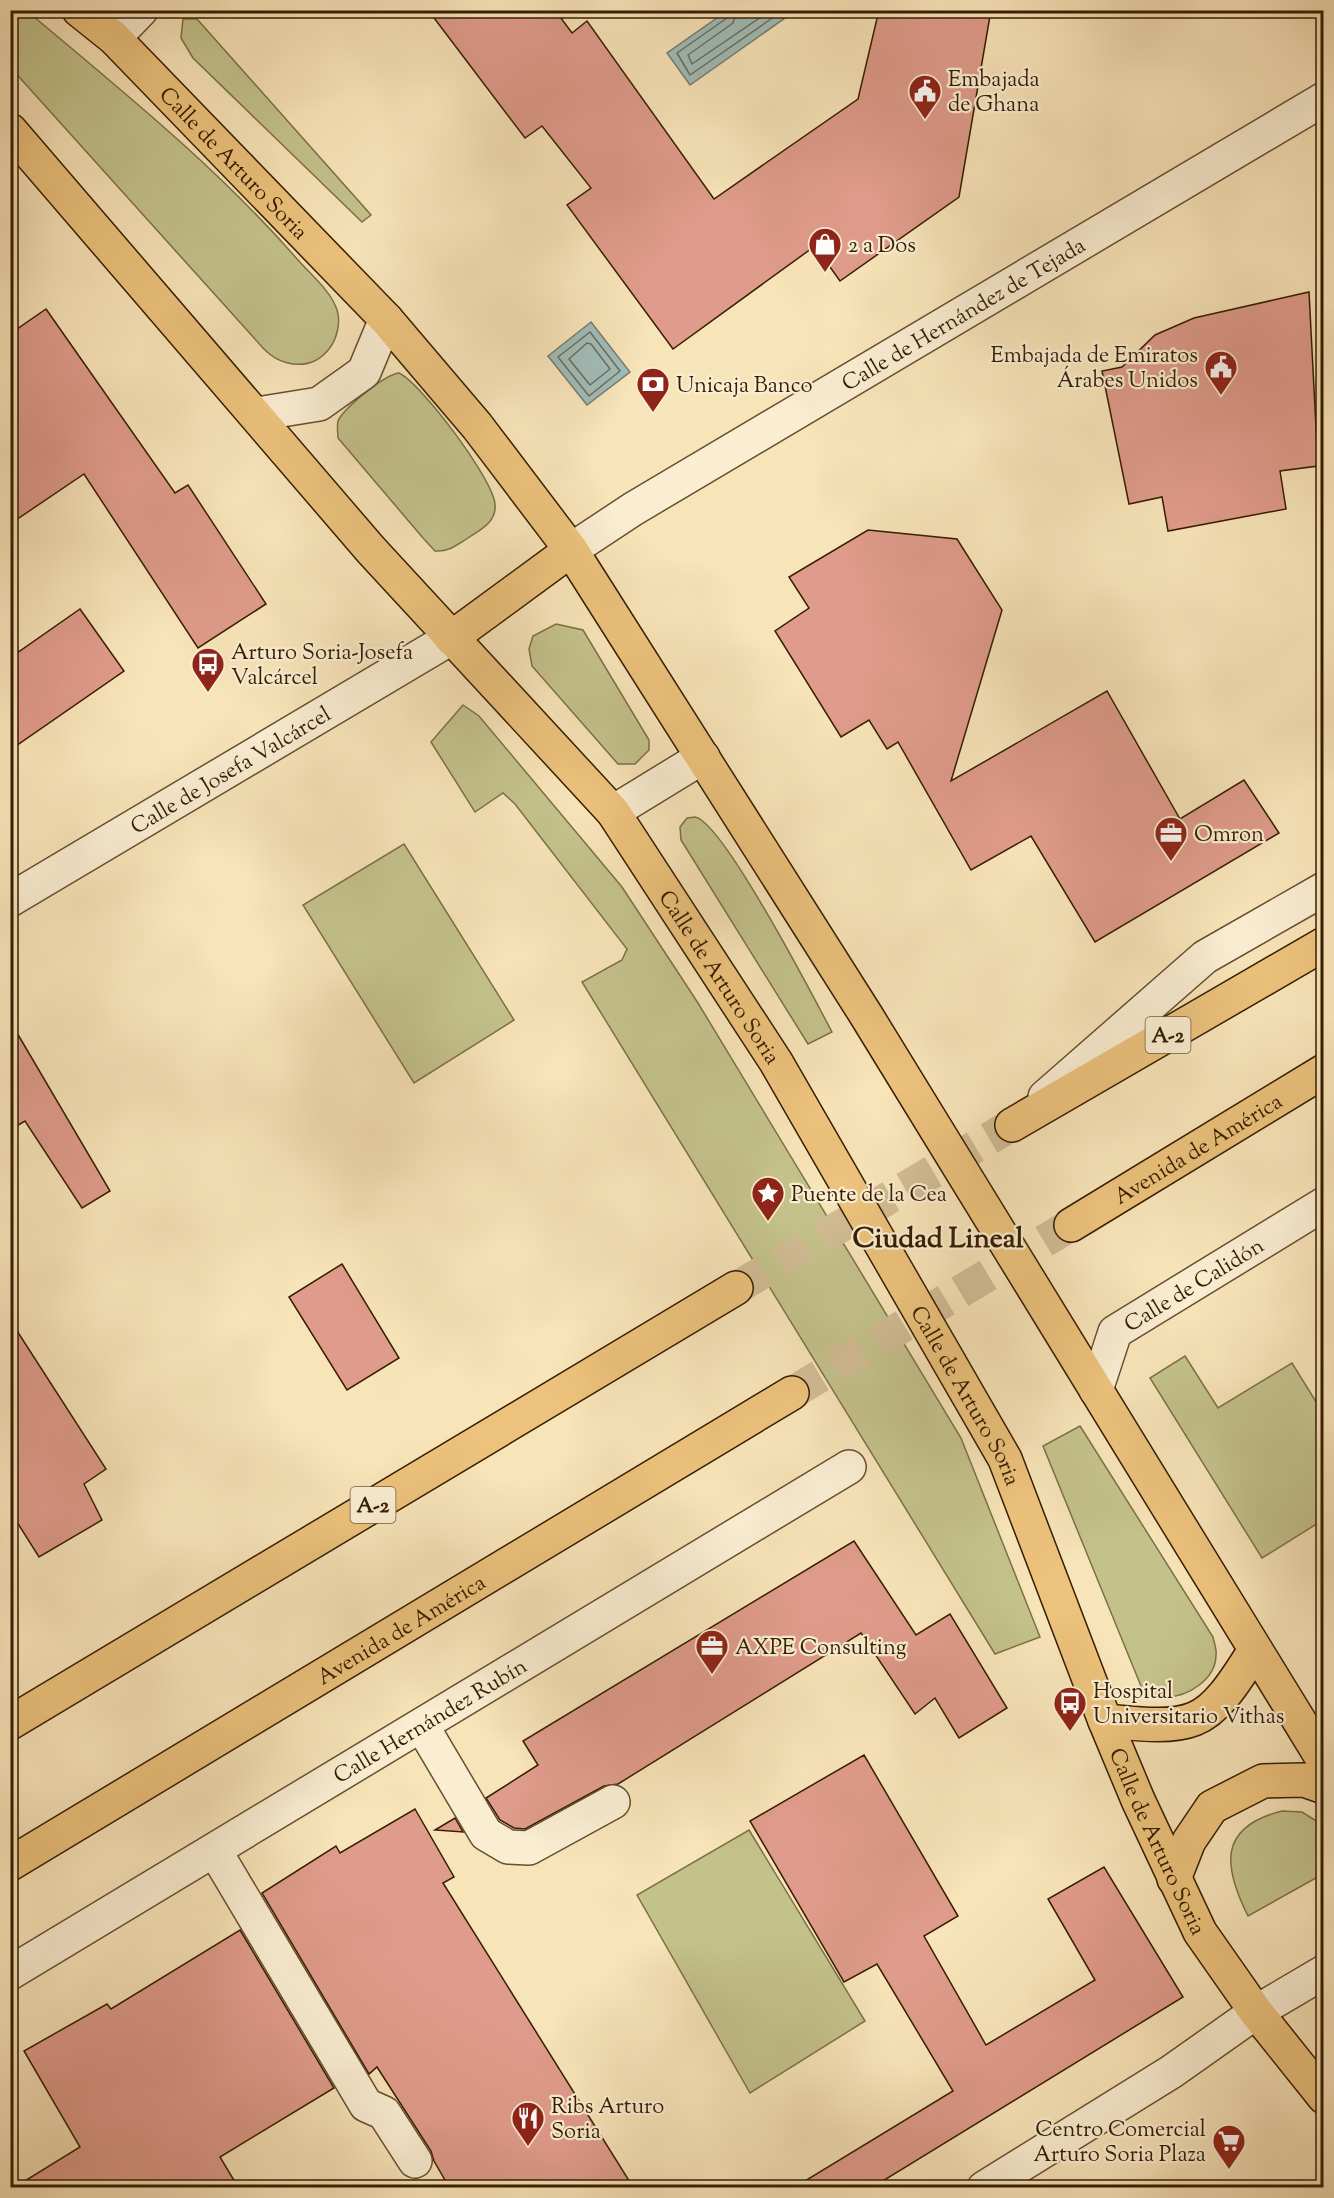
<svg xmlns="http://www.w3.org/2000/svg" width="1334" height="2198" viewBox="0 0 1334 2198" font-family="'Sorts Mill Goudy',serif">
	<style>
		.green { fill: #c4c28b; stroke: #7c7046; stroke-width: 1.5 }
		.water { fill: #a0bcb8; stroke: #757c6e; stroke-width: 1.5 }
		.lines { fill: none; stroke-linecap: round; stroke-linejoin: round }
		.shore { stroke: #6a6c5c; stroke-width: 1.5 }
		.building { fill: #df9b8b; stroke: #351d00; stroke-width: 1.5 }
		.highway-tunnel { stroke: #d1bc94; stroke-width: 33; stroke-dasharray: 33 16; stroke-linecap: butt }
		.minor-casing { stroke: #664f2e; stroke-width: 36 }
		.major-casing { stroke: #351d00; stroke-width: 36 }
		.highway-casing { stroke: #351d00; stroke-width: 36 }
		.minor { stroke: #faedd2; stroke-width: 33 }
		.major { stroke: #ecc27c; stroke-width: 33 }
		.highway { stroke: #ecc27c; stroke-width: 33 }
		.labels { text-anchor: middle; stroke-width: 4.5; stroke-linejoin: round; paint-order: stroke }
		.shield { fill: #faedd2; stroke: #705b3f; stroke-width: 1.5 }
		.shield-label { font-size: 21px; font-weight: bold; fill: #351d00 }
		.poi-label { font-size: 22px; fill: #351d00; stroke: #faedd2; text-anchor: start }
		.street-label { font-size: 22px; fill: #351d00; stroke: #faedd2 }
		.district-label { font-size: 28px; font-weight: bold; fill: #351d00; stroke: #faedd2 }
	</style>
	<rect width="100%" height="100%" fill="#f8e4b9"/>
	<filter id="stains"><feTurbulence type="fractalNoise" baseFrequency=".00333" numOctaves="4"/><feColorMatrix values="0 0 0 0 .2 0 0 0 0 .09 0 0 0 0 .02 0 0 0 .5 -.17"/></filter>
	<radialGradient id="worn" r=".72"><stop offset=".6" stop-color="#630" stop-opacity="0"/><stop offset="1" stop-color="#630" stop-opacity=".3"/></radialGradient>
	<!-- green -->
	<g class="green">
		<path d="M11 10 27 11C121 90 217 167 298 260 311 275 331 291 337 310 341 322 337 339 329 349 311 372 281 367 263 348L11 68Z"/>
		<path d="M183 19H197L371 215 362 222 193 58 181 38Z"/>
		<path d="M399 373C421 383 493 479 495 504 497 522 480 530 468 538 457 545 449 552 435 551L423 538 338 438C338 432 336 424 339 419 347 406 384 375 399 373Z"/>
		<path d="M556 624 583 630 649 740V750L635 764H618L532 666 529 649 533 636Z"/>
		<path d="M463 705 479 716 622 887 698 1003 961 1438 1040 1637 995 1654 582 982 622 960 627 949 515 804 503 793 475 812 431 742Z"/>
		<path d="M695 817C723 822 814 998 832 1032L808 1044 681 840 680 827 687 818Z"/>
		<path d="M404 844 514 1020 414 1083 303 905Z"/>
		<path d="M1185 1356 1218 1408 1292 1363 1323 1413V1520L1262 1558 1150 1378Z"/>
		<path d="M1080 1426 1213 1637C1214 1642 1217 1650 1216 1655 1216 1679 1188 1697 1166 1697 1159 1697 1150 1693 1143 1691L1043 1446Z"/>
		<path d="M1282 1811 1302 1812 1323 1825V1874L1248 1916C1223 1866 1218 1827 1282 1811Z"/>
		<path d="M749 1830 865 2021 750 2093 637 1895Z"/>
	</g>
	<!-- water -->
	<g class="water">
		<path d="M727 11H795L690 85 667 53Z"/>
		<path d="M591 322 630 372 587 405 548 356Z"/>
	</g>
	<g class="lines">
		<!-- shore -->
		<g class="shore">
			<path d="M730 10 727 18 677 53 690 75 784 10"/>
			<path d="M737 10 733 23 688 55 692 64 771 10"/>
			<path d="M590 332 620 371 589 396 558 357Z"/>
			<path d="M587 343 591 344 610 369 590 385 569 359Z"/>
		</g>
	</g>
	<!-- building -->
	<g class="building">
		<path d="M428 10H555L572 33 587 21 714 199 858 99 879 10H991L959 197 840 281 815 246 673 349 567 205 591 188 542 126 525 138Z"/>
		<path d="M1309 292 1318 466 1280 471 1286 509 1168 531 1162 497 1129 504 1102 371 1122 367 1155 335 1194 318Z"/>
		<path d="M46 309 175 493 188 485 266 604 198 648 84 474 10 524V334Z"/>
		<path d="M868 530 957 539 1002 610 951 781 1107 691 1180 819 1244 780 1279 833 1095 942 1031 836 971 870 898 742 887 749 869 720 841 737 775 631 809 608 789 577Z"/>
		<path d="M80 609 124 671 10 750V658Z"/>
		<path d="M10 1021 110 1191 82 1208 25 1121 10 1130Z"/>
		<path d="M342 1264 399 1358 347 1390 289 1297Z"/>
		<path d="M10 1320 106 1469 84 1484 102 1520 39 1557 10 1511Z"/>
		<path d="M854 1541 916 1635 950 1614 1007 1708 959 1738 935 1698 915 1714 861 1633 618 1784 604 1786 525 1829 514 1828 500 1820 486 1798 538 1765 523 1741Z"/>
		<path d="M864 1755 958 1916 924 1936 986 2045 1095 1980 1048 1899 1104 1867 1183 1997 873 2187H795L953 2091 877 1964 844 1982 750 1821Z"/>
		<path d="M415 1809 454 1877 443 1883 633 2187H449L434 2161 431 2151 377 2067 369 2074 262 1893 336 1846 340 1853Z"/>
		<path d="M455 1818 463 1832 435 1830Z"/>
		<path d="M240 1930 334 2088 220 2157 238 2187H15L80 2147 24 2051 107 2004 111 2009Z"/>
	</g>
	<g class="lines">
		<!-- highway-tunnel -->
		<g class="highway-tunnel">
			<path d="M736 1288 1012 1125"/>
			<path d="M792 1393 1071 1225"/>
		</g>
		<defs>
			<g id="minor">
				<path d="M114 38 141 10"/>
				<path d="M257 414 319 404 364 372 386 319"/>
				<path id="s1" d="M571 550 633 509 1324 99"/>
				<path d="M613 812 703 757"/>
				<path id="s2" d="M10 900 451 638"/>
				<path d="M1045 1097 1205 957 1324 889"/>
				<path id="s3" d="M1096 1390 1115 1332 1324 1204"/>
				<path d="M422 1726 486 1834 508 1847 529 1848 613 1802"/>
				<path d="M215 1851 366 2105 384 2113 415 2161"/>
				<path id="s4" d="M10 1973 849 1467"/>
				<path d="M984 2188 1171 2072 1256 2012 1324 1972"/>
			</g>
			<g id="major">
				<path id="s5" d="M79 10 114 38 386 319 477 426 571 550 866 1015 1324 1761"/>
				<path id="s6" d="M10 130 371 550 613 812 776 1062 1005 1459 1105 1721 1138 1800 1200 1932 1256 2012 1324 2097"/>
				<path d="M451 638 571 550"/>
				<path d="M1105 1721C1131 1723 1169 1729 1194 1719 1220 1709 1240 1673 1255 1650"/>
				<path d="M1174 1879 1189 1841 1212 1807 1263 1781 1304 1780 1324 1787"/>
			</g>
			<g id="highway">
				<path d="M1012 1125 1324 944"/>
				<path id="s7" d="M1071 1225 1324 1071"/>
				<path d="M10 1723 736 1288"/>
				<path id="s8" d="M10 1864 792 1393"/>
			</g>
		</defs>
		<!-- minor casing -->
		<use href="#minor" class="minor-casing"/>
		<!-- major casing -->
		<use href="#major" class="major-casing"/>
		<!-- highway casing -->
		<use href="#highway" class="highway-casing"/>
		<!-- minor -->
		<use href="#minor" class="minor"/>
		<!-- major -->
		<use href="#major" class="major"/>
		<!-- highway -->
		<use href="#highway" class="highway"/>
	</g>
	<!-- icons -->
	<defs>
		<symbol id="civic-pin" viewBox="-11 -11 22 30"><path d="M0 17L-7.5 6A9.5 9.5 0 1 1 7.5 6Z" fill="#8f2418" stroke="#faedd2"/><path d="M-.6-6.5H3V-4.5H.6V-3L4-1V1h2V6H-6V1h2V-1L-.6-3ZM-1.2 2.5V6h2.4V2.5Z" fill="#fff"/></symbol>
		<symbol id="shop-pin" viewBox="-11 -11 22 30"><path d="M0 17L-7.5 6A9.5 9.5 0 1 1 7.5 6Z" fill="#8f2418" stroke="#faedd2"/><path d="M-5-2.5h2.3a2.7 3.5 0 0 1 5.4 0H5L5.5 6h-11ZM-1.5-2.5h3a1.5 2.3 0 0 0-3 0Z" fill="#fff"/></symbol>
		<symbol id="bank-pin" viewBox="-11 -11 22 30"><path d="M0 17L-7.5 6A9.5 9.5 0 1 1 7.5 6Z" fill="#8f2418" stroke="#faedd2"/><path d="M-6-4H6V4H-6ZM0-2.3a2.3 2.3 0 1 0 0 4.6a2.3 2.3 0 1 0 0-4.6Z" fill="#fff"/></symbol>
		<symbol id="bus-pin" viewBox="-11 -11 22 30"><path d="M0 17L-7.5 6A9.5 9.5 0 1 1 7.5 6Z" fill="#8f2418" stroke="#faedd2"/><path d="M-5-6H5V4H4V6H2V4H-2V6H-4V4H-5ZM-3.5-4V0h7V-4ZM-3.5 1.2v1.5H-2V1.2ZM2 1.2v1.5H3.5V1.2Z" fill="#fff"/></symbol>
		<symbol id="office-pin" viewBox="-11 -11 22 30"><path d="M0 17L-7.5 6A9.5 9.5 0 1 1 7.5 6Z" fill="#8f2418" stroke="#faedd2"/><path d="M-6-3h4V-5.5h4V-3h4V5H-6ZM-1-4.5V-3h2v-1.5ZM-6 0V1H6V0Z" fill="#fff"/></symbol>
		<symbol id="sight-pin" viewBox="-11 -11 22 30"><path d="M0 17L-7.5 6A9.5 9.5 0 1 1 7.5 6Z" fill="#8f2418" stroke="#faedd2"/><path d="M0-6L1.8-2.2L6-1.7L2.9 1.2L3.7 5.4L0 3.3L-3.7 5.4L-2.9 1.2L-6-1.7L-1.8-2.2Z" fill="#fff"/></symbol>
		<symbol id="restaurant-pin" viewBox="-11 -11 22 30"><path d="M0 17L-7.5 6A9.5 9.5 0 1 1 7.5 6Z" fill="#8f2418" stroke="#faedd2"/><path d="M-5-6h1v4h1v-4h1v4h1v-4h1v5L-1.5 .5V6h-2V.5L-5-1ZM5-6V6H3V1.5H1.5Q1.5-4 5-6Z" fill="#fff"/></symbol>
		<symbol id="supermarket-pin" viewBox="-11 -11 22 30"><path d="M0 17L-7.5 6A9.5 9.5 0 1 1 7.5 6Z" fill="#8f2418" stroke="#faedd2"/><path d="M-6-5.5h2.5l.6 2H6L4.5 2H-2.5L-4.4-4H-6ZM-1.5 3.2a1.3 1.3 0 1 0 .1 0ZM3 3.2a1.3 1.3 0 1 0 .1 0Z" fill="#fff"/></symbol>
	</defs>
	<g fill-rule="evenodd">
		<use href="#civic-pin" x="906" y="72" width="38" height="52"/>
		<use href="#shop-pin" x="806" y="225" width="38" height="52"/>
		<use href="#civic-pin" x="1202" y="348" width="38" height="52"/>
		<use href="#bank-pin" x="634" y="365" width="38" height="52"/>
		<use href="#bus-pin" x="189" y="645" width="38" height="52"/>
		<use href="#office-pin" x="1152" y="814" width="38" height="52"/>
		<use href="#sight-pin" x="749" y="1174" width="38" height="52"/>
		<use href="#office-pin" x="693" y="1627" width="38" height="52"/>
		<use href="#bus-pin" x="1051" y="1684" width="38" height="52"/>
		<use href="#restaurant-pin" x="509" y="2099" width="38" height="52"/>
		<use href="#supermarket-pin" x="1210" y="2122" width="38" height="52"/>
	</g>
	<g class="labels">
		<!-- shield labels -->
		<g class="shield">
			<rect x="1145.5" y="1017" width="45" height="36" rx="4.5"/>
			<rect x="350.5" y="1487" width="45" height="36" rx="4.5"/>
		</g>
		<g class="shield-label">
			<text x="1168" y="1042">A-2</text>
			<text x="373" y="1512">A-2</text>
		</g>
		<!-- poi labels -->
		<g class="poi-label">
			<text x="948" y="86">Embajada<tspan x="948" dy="25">de Ghana</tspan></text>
			<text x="848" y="252">2 a Dos</text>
			<text x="1198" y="362" text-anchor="end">Embajada de Emiratos<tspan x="1198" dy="25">Árabes Unidos</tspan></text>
			<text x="676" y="392">Unicaja Banco</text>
			<text x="231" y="659">Arturo Soria-Josefa<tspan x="231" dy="25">Valcárcel</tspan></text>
			<text x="1194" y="841">Omron</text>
			<text x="791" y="1201">Puente de la Cea</text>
			<text x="735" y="1654">AXPE Consulting</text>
			<text x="1093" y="1698">Hospital<tspan x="1093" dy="25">Universitario Vithas</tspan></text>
			<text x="551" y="2113">Ribs Arturo<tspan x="551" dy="25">Soria</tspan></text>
			<text x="1206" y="2136" text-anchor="end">Centro Comercial<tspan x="1206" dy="25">Arturo Soria Plaza</tspan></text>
		</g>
		<!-- street labels -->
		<g class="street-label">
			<text dy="8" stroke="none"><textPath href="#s5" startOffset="218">Calle de Arturo Soria</textPath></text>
			<text dy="8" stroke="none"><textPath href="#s1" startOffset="458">Calle de Hernández de Tejada</textPath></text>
			<text dy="8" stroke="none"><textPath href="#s2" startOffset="256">Calle de Josefa Valcárcel</textPath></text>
			<text dy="8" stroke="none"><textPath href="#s6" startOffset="1107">Calle de Arturo Soria</textPath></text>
			<text dy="8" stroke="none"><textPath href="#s7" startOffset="148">Avenida de América</textPath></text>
			<text dy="8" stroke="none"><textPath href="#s3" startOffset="153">Calle de Calidón</textPath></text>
			<text dy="8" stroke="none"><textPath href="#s6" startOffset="1593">Calle de Arturo Soria</textPath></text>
			<text dy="8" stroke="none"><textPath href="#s8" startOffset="456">Avenida de América</textPath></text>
			<text dy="8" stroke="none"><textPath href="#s4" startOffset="490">Calle Hernández Rubín</textPath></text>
			<text dy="8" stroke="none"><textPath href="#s6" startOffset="2079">Calle de Arturo Soria</textPath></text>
		</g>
		<!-- district labels -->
		<g class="district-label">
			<text x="938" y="1247">Ciudad Lineal</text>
		</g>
	</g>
	<!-- margin -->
	<rect width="1334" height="2198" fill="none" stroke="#f8e4b9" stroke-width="36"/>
	<rect x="12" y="12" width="1310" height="2174" fill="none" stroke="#351d00" stroke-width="3"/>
	<rect x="18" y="18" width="1298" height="2162" fill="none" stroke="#351d00" stroke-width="1.5"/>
	<rect width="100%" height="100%" filter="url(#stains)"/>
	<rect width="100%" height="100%" fill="url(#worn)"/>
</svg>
